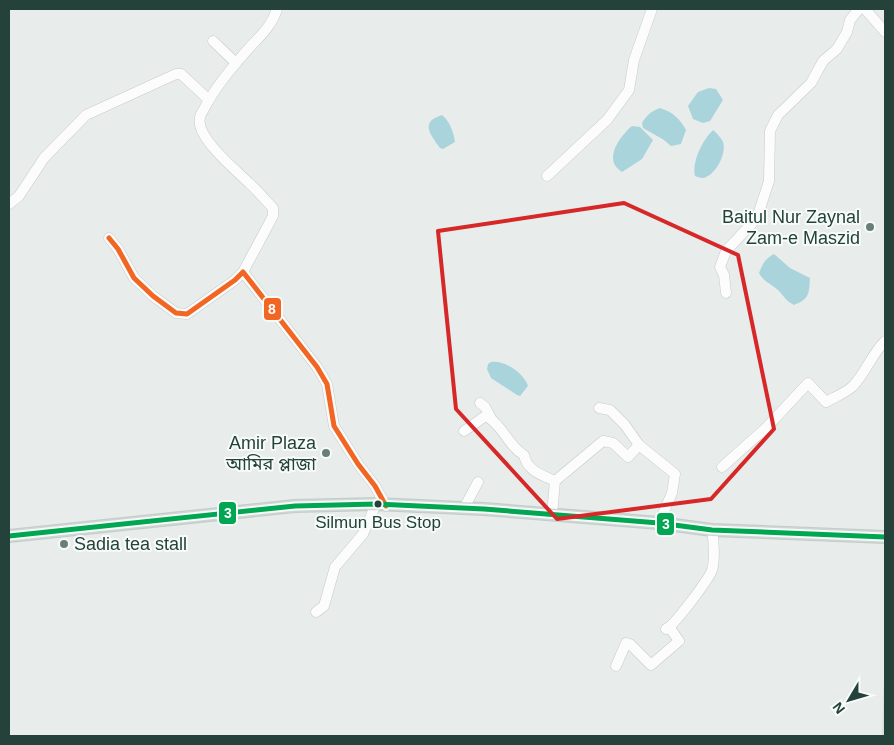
<svg xmlns="http://www.w3.org/2000/svg" width="894" height="745" viewBox="0 0 894 745" font-family="Arial,'Noto Sans Bengali',sans-serif">
	<style>
		.built { fill: #d6dedb }
		.water { fill: #a9d4db }
		.lines { fill: none; stroke-linecap: round; stroke-linejoin: round }
		.minor-casing { stroke: #c5cac8; stroke-width: 11 }
		.major-casing { stroke: #c3ccc9; stroke-width: 14 }
		.minor { stroke: #fcfcfc; stroke-width: 10 }
		.major { stroke: #cfd7d5; stroke-width: 12 }
		.bus-1-casing { stroke: #f7fbf9; stroke-width: 9 }
		.bus-2-casing { stroke: #f7fbf9; stroke-width: 9 }
		.bus-1 { stroke: #f26522; stroke-width: 5 }
		.bus-2 { stroke: #00a651; stroke-width: 5 }
		.marked { fill: none; stroke: #d62828; stroke-width: 4; stroke-linejoin: round }
		.poi-dot { fill: #697e78; stroke: #f7fbf9; stroke-width: 2 }
		.bus-dot { fill: #24423a; stroke: #f7fbf9; stroke-width: 2 }
		.labels { text-anchor: middle; stroke-width: 4; stroke-linejoin: round; paint-order: stroke }
		.bus-label { font-size: 17px; fill: #24423a; stroke: #f7fbf9 }
		.poi-label { font-size: 18px; fill: #24423a; stroke: #f7fbf9; text-anchor: end }
		.line-badge { stroke: #f7fbf9; stroke-width: 2 }
		.badge-label { font-size: 14px; text-anchor: middle; font-weight: bold; fill: #fff }
	</style>
	<rect width="100%" height="100%" fill="#e8edeb"/>
	<!-- built -->
	<path class="built" d="M885 645V736H882Z"/>
	<!-- water -->
	<g class="water">
		<path d="M709 88 716 89 723 100 710 121 703 123 693 119 688 106 698 92Z"/>
		<path d="M660 108C673 112 680 119 686 130L681 144 671 146 664 140 643 128 642 123C646 116 651 111 660 108Z"/>
		<path d="M442 115C449 120 454 133 455 142L443 149 440 148C431 135 419 122 442 115Z"/>
		<path d="M632 126 640 127 653 140 642 159 622 172C602 160 620 136 632 126Z"/>
		<path d="M713 130C717 133 721 138 723 142 727 154 715 176 703 178 700 178 698 177 695 176 692 161 702 141 713 130Z"/>
		<path d="M774 254 790 268 810 278C809 293 810 299 794 305 785 300 784 296 778 290 771 284 763 281 759 273 763 263 765 259 774 254Z"/>
		<path d="M491 362C505 360 524 373 528 386L520 396 517 395 491 378 487 369 488 364Z"/>
	</g>
	<g class="lines">
		<defs>
			<g id="minor">
				<path d="M865 9 885 32"/>
				<path d="M213 41 236 63"/>
				<path d="M547 176 607 120 629 90 634 60 652 9"/>
				<path d="M9 204 19 196 44 158 86 115 176 74H181L209 100"/>
				<path d="M109 238 118 249 134 278 153 296 176 313 187 314 235 280 243 272 317 367 327 384 334 426 358 464 375 486 386 506"/>
				<path d="M243 272 273 216V208C265 200 258 191 249 183 237 171 195 137 200 118 200 114 204 110 205 107 215 88 229 71 243 55 256 39 271 29 277 9"/>
				<path d="M726 293 724 275 720 267 726 251 757 218 769 181 770 131 778 115 811 83 823 61 837 49 847 32 850 20 859 9"/>
				<path d="M480 403 485 407 492 420"/>
				<path d="M599 408 610 410 625 425 639 445 675 474 672 493 659 523"/>
				<path d="M464 431 484 417H488C504 427 508 446 524 455 527 471 542 475 555 481"/>
				<path d="M722 467 767 427 808 383 826 402C834 397 846 393 853 386 866 372 872 354 885 341"/>
				<path d="M464 508 478 482"/>
				<path d="M552 515 555 481 603 441 613 443 628 457 639 445"/>
				<path d="M316 612 324 606 335 567 363 534 376 504"/>
				<path d="M666 629C674 626 709 579 712 570 715 560 714 541 712 530"/>
				<path d="M616 666 626 643 630 644 651 665 679 641 670 628"/>
			</g>
			<path id="major" d="M9 536 295 506 376 504 484 509 659 523 712 530 885 537"/>
		</defs>
		<!-- minor casing -->
		<use href="#minor" class="minor-casing"/>
		<!-- major casing -->
		<use href="#major" class="major-casing"/>
		<!-- minor -->
		<use href="#minor" class="minor"/>
		<!-- major -->
		<use href="#major" class="major"/>
		<defs>
			<path id="bus-1" d="M109 238 118 249 134 278 153 296 176 313 187 314 235 280 243 272 317 367 327 384 334 426 358 464 375 486 386 506"/>
			<path id="bus-2" d="M9 536 295 506 376 504 484 509 659 523 712 530 885 537"/>
		</defs>
		<!-- bus-1 casing -->
		<use href="#bus-1" class="bus-1-casing"/>
		<!-- bus-2 casing -->
		<use href="#bus-2" class="bus-2-casing"/>
		<!-- bus-1 -->
		<use href="#bus-1" class="bus-1"/>
		<!-- bus-2 -->
		<use href="#bus-2" class="bus-2"/>
	</g>
	<!-- marked area -->
	<path class="marked" d="M624 203 738 255 774 429 711 499 557 519 456 409 438 231Z"/>
	<!-- markers -->
	<g class="poi-dot">
		<circle cx="870" cy="227" r="5"/>
		<circle cx="326" cy="453" r="5"/>
		<circle cx="64" cy="544" r="5"/>
	</g>
	<circle class="bus-dot" cx="378" cy="504" r="4.5"/>
	<g class="labels">
		<!-- bus labels -->
		<g class="bus-label">
			<text x="378" y="528">Silmun Bus Stop</text>
		</g>
		<!-- poi labels -->
		<g class="poi-label">
			<text x="860" y="223">Baitul Nur Zaynal<tspan x="860" dy="21">Zam-e Maszid</tspan></text>
			<text x="316" y="449">Amir Plaza<tspan x="316" dy="21">আমির প্লাজা</tspan></text>
			<text x="74" y="550" text-anchor="start">Sadia tea stall</text>
		</g>
	</g>
	<g class="line-badge">
		<rect x="263" y="297" width="19" height="24" rx="5" fill="#f26522"/>
		<rect x="218" y="501" width="19" height="24" rx="5" fill="#00a651"/>
		<rect x="656" y="512" width="19" height="24" rx="5" fill="#00a651"/>
	</g>
	<g class="badge-label">
		<text x="272" y="314">8</text>
		<text x="228" y="518">3</text>
		<text x="666" y="529">3</text>
	</g>
	<!-- border -->
	<rect width="894" height="745" fill="none" stroke="#24423a" stroke-width="20"/>
	<!-- north arrow -->
	<g transform="translate(849 700) rotate(232)" stroke="#f7fbf9" stroke-width="4" paint-order="stroke">
	<path d="M0-4L9 19L0 12L-9 19Z" fill="#24423a"/>
	<text y="-8" font-size="14" font-weight="bold" text-anchor="middle" fill="#24423a">N</text>
	</g>
</svg>
